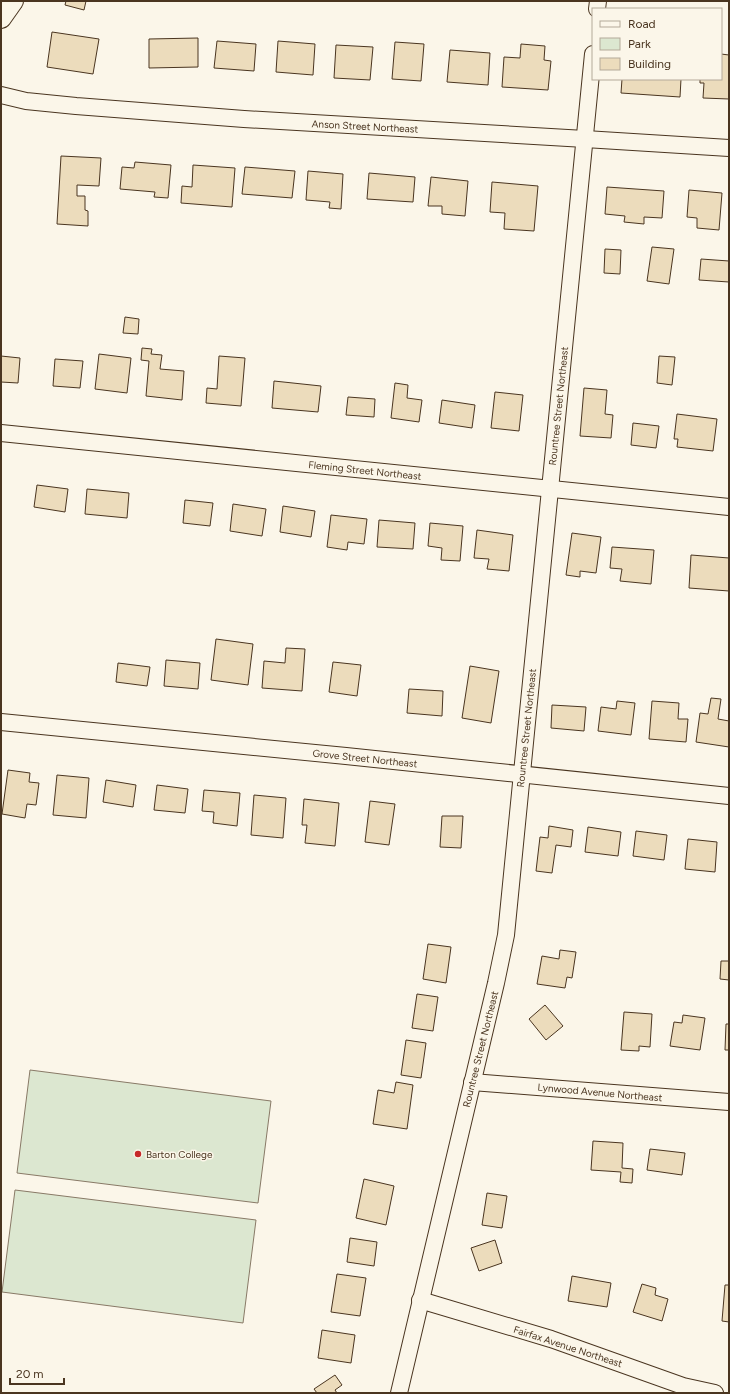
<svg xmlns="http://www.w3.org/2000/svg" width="730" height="1394" viewBox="0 0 730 1394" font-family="Figtree,sans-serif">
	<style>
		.green { fill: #dce7d0; stroke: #887966 }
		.building { fill: #ecdcbc; stroke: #4a3520 }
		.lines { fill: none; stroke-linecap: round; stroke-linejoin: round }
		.minor-casing { stroke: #4a3520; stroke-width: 18 }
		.tertiary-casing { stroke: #4a3520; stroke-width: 22 }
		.minor { stroke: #fbf6e9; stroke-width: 16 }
		.tertiary { stroke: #fbf6e9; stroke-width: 20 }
		.poi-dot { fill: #c62828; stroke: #fbf6e9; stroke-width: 1.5 }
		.labels { text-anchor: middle; stroke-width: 3; stroke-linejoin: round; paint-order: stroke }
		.street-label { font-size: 10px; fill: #4a3520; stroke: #fbf6e9 }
		.poi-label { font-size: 10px; fill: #4a3520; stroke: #fbf6e9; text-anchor: start }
	</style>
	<rect width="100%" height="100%" fill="#fbf6e9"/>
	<!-- green -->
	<g class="green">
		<path d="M30 1070 271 1101 258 1203 17 1173Z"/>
		<path d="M15 1190 256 1220 243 1323 2 1292Z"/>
	</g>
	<!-- building -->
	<g class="building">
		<path d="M66 1H86L84 10 65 5Z"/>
		<path d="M52 32 99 39 93 74 47 67Z"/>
		<path d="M198 38V67L149 68V39Z"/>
		<path d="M217 41 256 44 254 71 214 68Z"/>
		<path d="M278 41 315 44 313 75 276 72Z"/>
		<path d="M395 42 424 44 421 81 392 79Z"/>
		<path d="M521 44 545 46 544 60 551 61 548 90 502 87 504 57 520 58Z"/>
		<path d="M336 45 373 47 370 80 334 78Z"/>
		<path d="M450 50 490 53 488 85 447 82Z"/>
		<path d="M721 54 729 55V99L703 98 704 83H700V79H721Z"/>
		<path d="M622 79H681L680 97 621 93Z"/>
		<path d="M61 156 101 158 99 186 77 185V196H85V210L88 211V226L57 224Z"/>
		<path d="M135 162 171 165 168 198 154 197 155 192 120 189 122 167 134 168Z"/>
		<path d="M193 165 235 168 232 207 181 203 182 186 192 187Z"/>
		<path d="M245 167 295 171 292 198 242 194Z"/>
		<path d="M308 171 343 174 341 209 329 208 330 202 306 200Z"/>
		<path d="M369 173 415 177 413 202 367 199Z"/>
		<path d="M431 177 468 181 465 216 442 214V206H428Z"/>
		<path d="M492 182 538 186 534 231 504 229 505 213 490 212Z"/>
		<path d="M607 187 664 191 662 218 644 217V224L624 222 625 216 605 214Z"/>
		<path d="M689 190 722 193 719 230 697 228V218L687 217Z"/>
		<path d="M652 247 674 249 669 284 647 281Z"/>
		<path d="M605 249 621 250 620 274 604 273Z"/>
		<path d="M701 259 729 261V282L699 280Z"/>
		<path d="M125 317 139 319 138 334 123 333Z"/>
		<path d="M142 348 152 349 151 354 162 355 160 369 184 371 182 400 146 396 149 361 141 360Z"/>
		<path d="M99 354 131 358 127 393 95 389Z"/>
		<path d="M1 356 20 358 18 383 1 382Z"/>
		<path d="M219 356 245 358 241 406 206 403 207 388 217 389Z"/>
		<path d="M659 356 675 357 672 385 657 383Z"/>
		<path d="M55 359 83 361 80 388 53 386Z"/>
		<path d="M274 381 321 386 318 412 272 408Z"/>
		<path d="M395 383 408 385 407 398 422 400 419 422 391 418Z"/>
		<path d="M584 388 607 390 605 414 613 415 611 438 580 436Z"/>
		<path d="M495 392 523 395 519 431 491 428Z"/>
		<path d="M348 397 375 399 374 417 346 415Z"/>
		<path d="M442 400 475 405 472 428 439 423Z"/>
		<path d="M677 414 717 419 713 451 677 447 678 439H674Z"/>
		<path d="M633 423 659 426 656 448 631 445Z"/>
		<path d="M37 485 68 489 65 512 34 507Z"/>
		<path d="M87 489 129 493 127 518 85 514Z"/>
		<path d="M185 500 213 503 210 526 183 523Z"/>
		<path d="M233 504 266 509 262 536 230 531Z"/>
		<path d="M283 506 315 511 311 537 280 532Z"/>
		<path d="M331 515 367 519 364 544 348 542 347 550 327 547Z"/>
		<path d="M379 520 415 523 413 549 377 547Z"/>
		<path d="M430 523 463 526 460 561 441 560 442 548 428 546Z"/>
		<path d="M477 530 513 535 509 571 487 569 489 559 474 558Z"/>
		<path d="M572 533 601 537 596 573 580 571V577L566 575Z"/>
		<path d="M612 547 654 550 651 584 620 581 622 569 610 568Z"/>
		<path d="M691 555 729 558V591L689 588Z"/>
		<path d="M216 639 253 644 248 685 211 680Z"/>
		<path d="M286 648 305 649 302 691 262 688 264 661 285 663Z"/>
		<path d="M166 660 200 663 198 689 164 686Z"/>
		<path d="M333 662 361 665 357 696 329 692Z"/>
		<path d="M118 663 150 667 147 686 116 682Z"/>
		<path d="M470 666 499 671 491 723 462 718Z"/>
		<path d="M409 689 443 691 442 716 407 713Z"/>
		<path d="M711 698 721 699 718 719 729 721V747L696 742 700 713 708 714Z"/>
		<path d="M617 701 635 703 631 735 598 731 601 707 616 709Z"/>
		<path d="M652 701 679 703 678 719H688L686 742 649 739Z"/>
		<path d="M552 705 586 707 584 731 551 728Z"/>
		<path d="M8 770 30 773 29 782 39 783 36 805 27 804 25 818 2 814Z"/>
		<path d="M57 775 89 778 86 818 53 815Z"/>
		<path d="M106 780 136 785 133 807 103 802Z"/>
		<path d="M157 785 188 789 185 813 154 810Z"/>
		<path d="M204 790 240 793 237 826 213 823 214 812 202 811Z"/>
		<path d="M254 795 286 798 283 838 251 835Z"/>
		<path d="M304 799 339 803 335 846 305 843 307 825H302Z"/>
		<path d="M370 801 395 804 389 845 365 842Z"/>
		<path d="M442 816H463L461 848 440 847Z"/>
		<path d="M549 826 573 830 571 847 556 845 552 873 536 871 540 837 548 838Z"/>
		<path d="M588 827 621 832 618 856 585 852Z"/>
		<path d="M636 831 667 835 664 860 633 856Z"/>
		<path d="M688 839 717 842 715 872 685 869Z"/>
		<path d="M428 944 451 947 446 983 423 979Z"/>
		<path d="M560 950 576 952 572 978 567 977 565 988 537 984 542 956 559 959Z"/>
		<path d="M721 961H729V980L720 979Z"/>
		<path d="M417 994 438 997 433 1031 412 1028Z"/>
		<path d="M545 1005 563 1026 546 1040 529 1019Z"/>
		<path d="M624 1012 652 1014 650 1047 639 1046V1051L621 1050Z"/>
		<path d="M683 1015 705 1018 700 1050 670 1046 674 1022 682 1023Z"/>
		<path d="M726 1024H729V1050H725Z"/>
		<path d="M406 1040 426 1043 421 1078 401 1075Z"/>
		<path d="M396 1082 413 1085 407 1129 373 1124 378 1090 394 1093Z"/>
		<path d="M593 1141 623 1143 622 1168 633 1169 632 1183 620 1182 621 1172 591 1170Z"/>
		<path d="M650 1149 685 1153 682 1175 647 1170Z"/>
		<path d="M364 1179 394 1186 386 1225 356 1218Z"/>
		<path d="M487 1193 507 1196 502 1228 482 1225Z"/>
		<path d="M350 1238 377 1242 374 1266 347 1262Z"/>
		<path d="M495 1240 502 1263 479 1271 471 1248Z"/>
		<path d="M337 1274 366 1278 360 1316 331 1312Z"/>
		<path d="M572 1276 611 1283 607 1307 568 1301Z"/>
		<path d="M642 1284 656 1288 655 1295 668 1299 662 1321 633 1312Z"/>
		<path d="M725 1285H729V1322L722 1321Z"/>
		<path d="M322 1330 355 1335 351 1363 318 1358Z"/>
		<path d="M335 1375 342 1385 335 1390 337 1393H317L314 1389Z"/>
	</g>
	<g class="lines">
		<defs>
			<g id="minor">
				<path d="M597 9 598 1"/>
				<path d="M1 95 26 101 76 106 244 119 585 139 729 148"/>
				<path d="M1 433 729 507"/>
				<path d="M1 722 346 756 729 796"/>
				<path d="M472 1082 729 1102"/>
				<path d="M420 1300 551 1339 683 1386 715 1393"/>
				<path d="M399 1393 496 983 506 935 593 54"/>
			</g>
			<path id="tertiary" d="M1 18 13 1"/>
		</defs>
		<!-- minor casing -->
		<use href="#minor" class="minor-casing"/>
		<!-- tertiary casing -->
		<use href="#tertiary" class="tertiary-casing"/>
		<!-- minor -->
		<use href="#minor" class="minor"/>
		<!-- tertiary -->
		<use href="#tertiary" class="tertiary"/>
	</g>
	<!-- markers -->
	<circle class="poi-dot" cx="138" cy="1154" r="4"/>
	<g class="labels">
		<!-- street labels -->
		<g class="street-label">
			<text transform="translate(365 126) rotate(3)" y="4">Anson Street Northeast</text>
			<text transform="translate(558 406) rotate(-84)" y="4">Rountree Street Northeast</text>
			<text transform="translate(365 470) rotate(6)" y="4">Fleming Street Northeast</text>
			<text transform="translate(526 728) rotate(-84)" y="4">Rountree Street Northeast</text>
			<text transform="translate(365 758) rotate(6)" y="4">Grove Street Northeast</text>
			<text transform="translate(480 1049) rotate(-76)" y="4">Rountree Street Northeast</text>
			<text transform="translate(600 1092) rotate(5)" y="4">Lynwood Avenue Northeast</text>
			<text transform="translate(568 1346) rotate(18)" y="4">Fairfax Avenue Northeast</text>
		</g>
		<!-- poi labels -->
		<g class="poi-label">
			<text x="146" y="1158">Barton College</text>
		</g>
	</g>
	<!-- border -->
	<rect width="730" height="1394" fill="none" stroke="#4a3520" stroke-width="4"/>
	<!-- legend -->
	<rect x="592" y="8" width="130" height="72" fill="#fbf6e9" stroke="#b4a999"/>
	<rect x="600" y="21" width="20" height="6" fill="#fbf6e9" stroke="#b4a999"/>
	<text x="628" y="28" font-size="12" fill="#4a3520">Road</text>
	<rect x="600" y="38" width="20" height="12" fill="#dce7d0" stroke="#b4a999"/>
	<text x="628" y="48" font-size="12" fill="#4a3520">Park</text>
	<rect x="600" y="58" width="20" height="12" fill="#ecdcbc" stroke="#b4a999"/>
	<text x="628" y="68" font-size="12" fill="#4a3520">Building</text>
	<!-- scale -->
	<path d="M10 1378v6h54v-6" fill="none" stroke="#4a3520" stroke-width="2"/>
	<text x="16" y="1378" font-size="12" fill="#4a3520" stroke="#fbf6e9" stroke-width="3" paint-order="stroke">20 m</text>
</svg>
